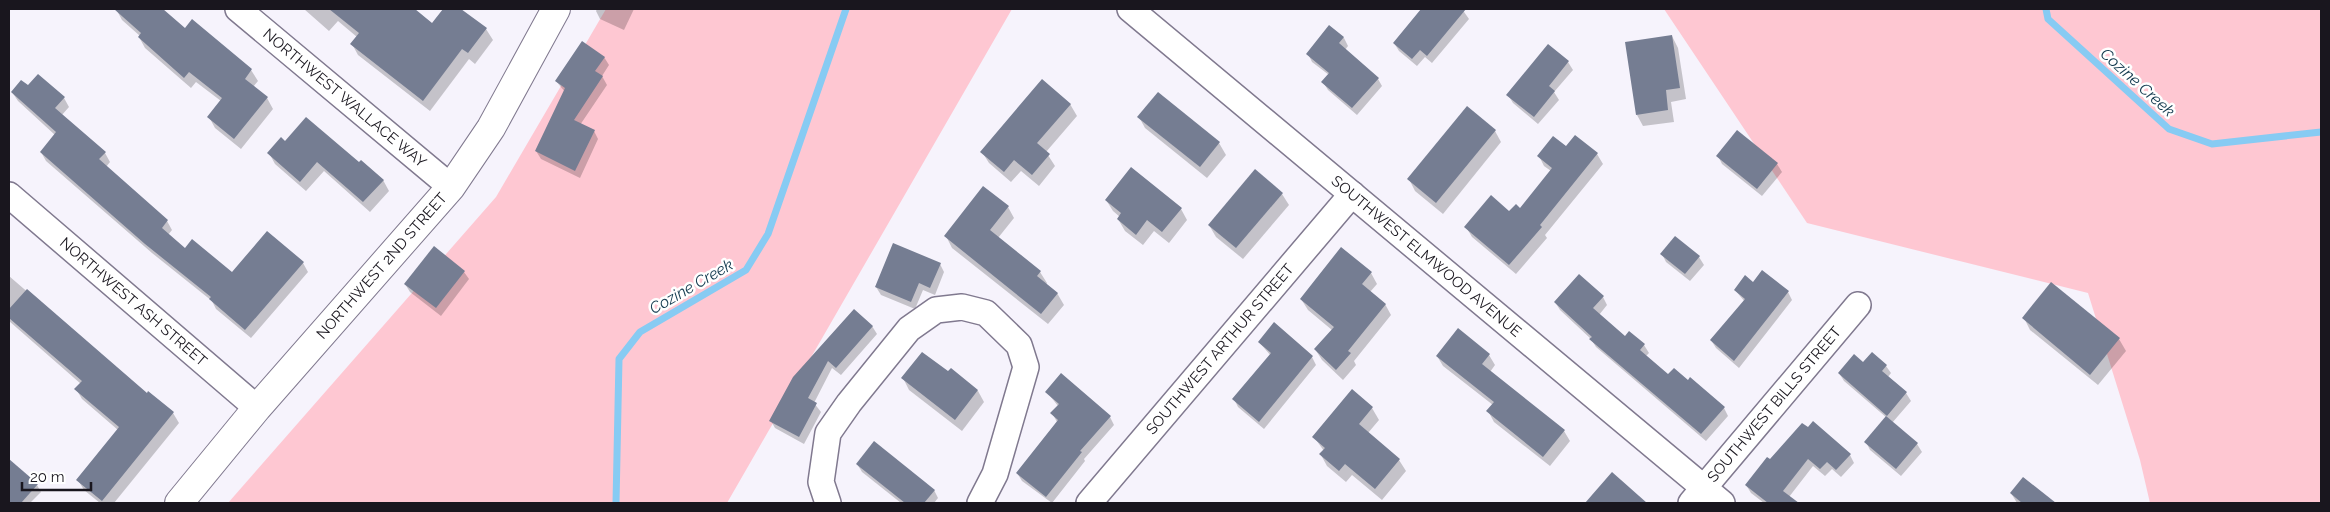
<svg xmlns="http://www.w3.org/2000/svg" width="2330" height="512" viewBox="0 0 2330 512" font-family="Raleway,sans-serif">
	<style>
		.green { fill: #fec7d2 }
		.shadow { fill: #0003 }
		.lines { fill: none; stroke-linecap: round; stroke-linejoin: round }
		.stream { stroke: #87cbf3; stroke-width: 7 }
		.building { fill: #757d92 }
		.minor-casing { stroke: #80798f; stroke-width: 28 }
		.secondary-casing { stroke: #80798f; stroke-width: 30 }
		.minor { stroke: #fff; stroke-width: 25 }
		.secondary { stroke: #fff; stroke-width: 28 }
		.labels { text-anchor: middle; stroke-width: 5; stroke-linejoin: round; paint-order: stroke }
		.street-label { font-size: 15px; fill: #19161e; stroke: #fff }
		.water-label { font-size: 16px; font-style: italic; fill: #11384d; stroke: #fff }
	</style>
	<rect width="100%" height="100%" fill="#f6f3fc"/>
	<!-- green -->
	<g class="green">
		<path d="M606 9H1012L727 503H228L496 197Z"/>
		<path d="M1664 9H2321V503H2150L2140 460 2088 293 1807 223Z"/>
	</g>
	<!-- shadow -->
	<g class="shadow">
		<path d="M116 9H161L185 29 192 21 251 70 258 81 253 87 267 98 273 109 241 149 215 128 209 117 221 101 196 82 191 88 145 48 139 37 140 36 122 20Z"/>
		<path d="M304 9H413L433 24 444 9H459L486 29 493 40 475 64 469 59 430 111 358 55 352 44 357 37 338 21 329 31Z"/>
		<path d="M597 9H634L624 30 600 19 596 11Z"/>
		<path d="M1423 9H1462L1469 19 1432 63 1425 57 1417 66 1399 51 1394 43Z"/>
		<path d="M1329 27 1344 38 1348 46 1345 50 1378 79 1382 86 1357 115 1328 90 1323 82 1329 75 1312 62 1308 54Z"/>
		<path d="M1672 36 1678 48 1686 99 1671 102 1674 122 1643 126 1637 115Z"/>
		<path d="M604 57 609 65 602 76 607 85 580 125 594 131 598 139 580 178 541 159 536 151 565 92 556 81Z"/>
		<path d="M1568 62 1573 70 1554 92 1559 100 1538 124 1513 103 1508 95Z"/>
		<path d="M28 87 64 98 69 107 61 116 105 153 110 162 106 167 167 221 172 230 168 235 185 249 232 273 303 263 308 272 251 338 216 309 212 301 152 253 46 161 41 152 55 135 18 101 12 92Z"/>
		<path d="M1158 93 1219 143 1226 155 1207 178 1145 128 1139 117Z"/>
		<path d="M1070 104 1077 116 1046 152 1055 166 1039 186 1021 171 1011 182 989 163 982 152Z"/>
		<path d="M1495 131 1501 142 1443 214 1415 191 1409 179Z"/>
		<path d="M1737 132 1777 164 1782 172 1762 196 1722 164 1718 156Z"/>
		<path d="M1575 136 1597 154 1603 164 1545 235 1547 238 1516 274 1472 237 1466 227 1520 210 1551 171 1544 166 1539 156 1566 148Z"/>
		<path d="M285 143 383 180 389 191 370 212 324 171 306 191 275 164 269 153Z"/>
		<path d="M1282 194 1289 205 1243 259 1216 237 1209 225Z"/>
		<path d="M1106 200 1181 209 1187 220 1169 243 1154 231 1143 245 1125 231 1118 219 1120 217 1113 211Z"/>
		<path d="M1008 207 1014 218 998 238 1040 272 1047 283 1046 285 1057 293 1064 305 1048 324 952 248 946 236Z"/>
		<path d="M1662 254 1699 257 1704 265 1690 281 1666 262Z"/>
		<path d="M940 264 944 272 935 295 923 290 915 309 881 295 876 287Z"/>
		<path d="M464 272 469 279 441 316 410 292 405 284Z"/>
		<path d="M1371 273 1377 284 1370 292 1385 304 1391 315 1354 361 1356 365 1343 380 1322 360 1315 349 1332 330 1308 310 1301 299Z"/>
		<path d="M9 276 147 395 173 413 179 423 114 503H100L84 490 78 480 118 430 82 399 76 389 81 384 9 321Z"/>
		<path d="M1754 283 1788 292 1792 300 1739 368 1716 348 1711 340 1745 302 1735 290Z"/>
		<path d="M2051 284 2119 339 2126 351 2098 385 2030 330 2024 318Z"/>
		<path d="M1603 297 1607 305 1599 315 1625 337 1629 332 1644 345 1649 353 1646 356 1668 376 1724 408 1728 416 1706 441 1596 347 1591 339 1560 310 1555 302Z"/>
		<path d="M872 326 877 334 841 375 832 368 814 403 821 412 804 444 775 428 771 421 794 378Z"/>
		<path d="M1259 342 1312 357 1316 365 1264 429 1238 407 1234 399 1271 356Z"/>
		<path d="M1489 355 1495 365 1490 372 1564 431 1570 441 1550 466 1494 422 1488 411 1493 405 1443 366 1437 356Z"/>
		<path d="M1863 364 1886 366 1891 373 1888 377 1906 393 1911 401 1892 423 1917 444 1922 452 1901 476 1870 450 1866 442 1887 418 1844 381 1839 373Z"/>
		<path d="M948 373 978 391 984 402 962 431 909 390 903 378Z"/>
		<path d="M1352 391 1372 408 1379 420 1368 433 1399 460 1406 471 1382 500 1352 475 1346 482 1327 466 1321 455 1324 451 1314 437Z"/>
		<path d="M1047 392 1110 417 1114 425 1084 459 1085 461 1052 503 1022 481 1017 473 1057 422 1052 413 1058 406Z"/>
		<path d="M1808 429 1850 455 1854 463 1841 477 1832 469 1825 476 1813 466 1789 497 1797 503H1764L1751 493 1746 485Z"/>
		<path d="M9 461 37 485 41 492 30 503H9Z"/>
		<path d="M857 464 934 490 938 498 934 503H901L862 472Z"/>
		<path d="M1612 474 1640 498 1642 503H1587Z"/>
		<path d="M2024 478 2054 503H2017L2011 493Z"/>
	</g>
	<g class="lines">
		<!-- stream -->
		<g class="stream">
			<path d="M2046 9 2048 19 2169 129 2212 144 2321 132"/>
			<path d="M616 503 619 359 640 332 746 270 768 234 846 9"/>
		</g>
	</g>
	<!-- building -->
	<g class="building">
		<path d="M114 9H163L185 28 192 19 252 69 245 79 268 97 234 139 207 117 222 98 189 72 184 78 138 37 141 33Z"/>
		<path d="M329 9H415L432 23 443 9H461L487 28 468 53 462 49 423 101 350 44 359 33Z"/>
		<path d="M1421 9H1466L1427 56 1420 50 1412 59 1393 43Z"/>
		<path d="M1329 25 1344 37 1339 43 1379 78 1352 108 1321 82 1329 73 1306 54Z"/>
		<path d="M1672 35 1680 88 1666 90 1668 110 1636 115 1625 42Z"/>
		<path d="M582 41 605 57 595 71 603 76 574 120 595 130 575 171 535 151 565 88 555 81Z"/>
		<path d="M1548 44 1569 61 1549 86 1555 91 1534 117 1506 95Z"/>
		<path d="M38 74 65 97 55 108 106 152 99 159 168 220 162 228 185 248 192 239 232 272 267 231 304 262 245 330 209 299 211 297 145 244 40 152 56 132 11 92 21 80 28 85Z"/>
		<path d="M1042 79 1071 104 1037 143 1050 154 1032 175 1014 160 1004 172 980 152Z"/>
		<path d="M1158 92 1220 142 1200 167 1137 117Z"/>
		<path d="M1467 106 1496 130 1436 203 1407 179Z"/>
		<path d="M306 117 359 162 361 160 384 180 363 202 317 162 300 182 267 153 281 137 285 141Z"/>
		<path d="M1737 130 1778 163 1757 189 1716 156Z"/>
		<path d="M1575 135 1598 153 1540 225 1542 227 1509 265 1464 227 1491 195 1509 211 1516 204 1520 208 1552 168 1537 156 1553 136 1566 146Z"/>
		<path d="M1131 167 1182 208 1162 232 1147 220 1136 235 1117 219 1121 213 1105 200Z"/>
		<path d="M1255 169 1283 193 1236 248 1208 225Z"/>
		<path d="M983 186 1009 206 990 230 1041 271 1037 276 1058 293 1041 314 944 236Z"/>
		<path d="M1675 236 1700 256 1685 274 1660 254Z"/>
		<path d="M893 243 941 263 930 288 919 283 911 302 875 287Z"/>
		<path d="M434 246 465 271 436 308 404 284Z"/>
		<path d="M1341 247 1372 272 1362 284 1386 304 1348 351 1351 353 1336 370 1314 349 1334 327 1300 299Z"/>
		<path d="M1762 270 1789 291 1734 361 1710 340 1745 299 1734 290 1745 275 1753 282Z"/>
		<path d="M1579 274 1604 296 1593 308 1625 336 1629 331 1645 344 1640 350 1668 374 1674 368 1688 380 1690 377 1725 407 1701 434 1589 339 1592 337 1554 302Z"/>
		<path d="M2051 282 2120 338 2090 375 2022 318Z"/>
		<path d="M27 289 147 393 148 391 174 412 102 501 76 480 119 427 74 389 82 381 9 318V309Z"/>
		<path d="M854 309 873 326 836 368 828 361 808 398 817 403 799 437 769 421 793 377Z"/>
		<path d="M1274 322 1313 356 1259 422 1232 399 1271 353 1258 342Z"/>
		<path d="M1458 328 1490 354 1482 364 1565 430 1543 457 1486 411 1494 402 1436 356Z"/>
		<path d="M922 352 948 371 951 368 978 390 955 420 901 378Z"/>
		<path d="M1872 352 1887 365 1882 371 1907 392 1887 416 1838 373 1854 354 1863 362Z"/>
		<path d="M1061 373 1111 416 1080 451 1082 452 1046 497 1016 473 1058 420 1050 413 1059 404 1045 392Z"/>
		<path d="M1352 389 1373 407 1359 424 1400 459 1375 489 1345 464 1339 471 1319 454 1325 448 1312 437Z"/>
		<path d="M1886 416 1918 443 1896 469 1864 442Z"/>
		<path d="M1813 421 1851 454 1836 470 1827 462 1820 469 1808 459 1783 491 1799 503H1768L1745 485 1767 457 1770 459 1802 423 1808 427Z"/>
		<path d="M874 441 935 490 924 503H905L856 464Z"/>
		<path d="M9 459 38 484 21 503H9Z"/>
		<path d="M1612 472 1647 503H1585Z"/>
		<path d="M2023 477 2056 503H2022L2010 493Z"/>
	</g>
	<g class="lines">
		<defs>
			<g id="minor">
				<path id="s1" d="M238 9 451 187"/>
				<path id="s2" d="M1130 9 1722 503"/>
				<path id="s3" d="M9 195 257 408"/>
				<path d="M828 503 821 482 828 433 849 403 909 329 936 310 962 307 986 313 1019 345 1026 367 995 474 980 503"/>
				<path id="s4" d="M1089 503 1352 194"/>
				<path id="s5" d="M1691 503 1858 305"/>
			</g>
			<g id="secondary">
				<path id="s6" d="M179 503 257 408 451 187 491 128 556 9"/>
			</g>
		</defs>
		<!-- minor casing -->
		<use href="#minor" class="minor-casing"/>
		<!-- secondary casing -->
		<use href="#secondary" class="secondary-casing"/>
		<!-- minor -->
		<use href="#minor" class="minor"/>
		<!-- secondary -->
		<use href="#secondary" class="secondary"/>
	</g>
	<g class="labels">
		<!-- street labels -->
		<g class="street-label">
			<text dy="5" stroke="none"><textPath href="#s1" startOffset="139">NORTHWEST WALLACE WAY</textPath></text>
			<text dy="5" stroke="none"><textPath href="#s2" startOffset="386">SOUTHWEST ELMWOOD AVENUE</textPath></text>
			<text dy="5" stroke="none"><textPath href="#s6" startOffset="312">NORTHWEST 2ND STREET</textPath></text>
			<text dy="5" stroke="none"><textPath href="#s3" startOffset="164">NORTHWEST ASH STREET</textPath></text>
			<text dy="5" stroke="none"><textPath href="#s4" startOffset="202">SOUTHWEST ARTHUR STREET</textPath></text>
			<text dy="5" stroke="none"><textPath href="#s5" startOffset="129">SOUTHWEST BILLS STREET</textPath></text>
		</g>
		<!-- water labels -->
		<g class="water-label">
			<text transform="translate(2138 82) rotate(42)" y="6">Cozine Creek</text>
			<text transform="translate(691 286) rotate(-30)" y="6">Cozine Creek</text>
		</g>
	</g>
	<!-- border -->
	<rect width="2330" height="512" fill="none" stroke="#19161e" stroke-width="20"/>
	<!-- scale -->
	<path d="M22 482v8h69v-8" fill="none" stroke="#19161e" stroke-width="2.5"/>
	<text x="30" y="482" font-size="15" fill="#19161e" stroke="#ffffff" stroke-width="4" paint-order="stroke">20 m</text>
</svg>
